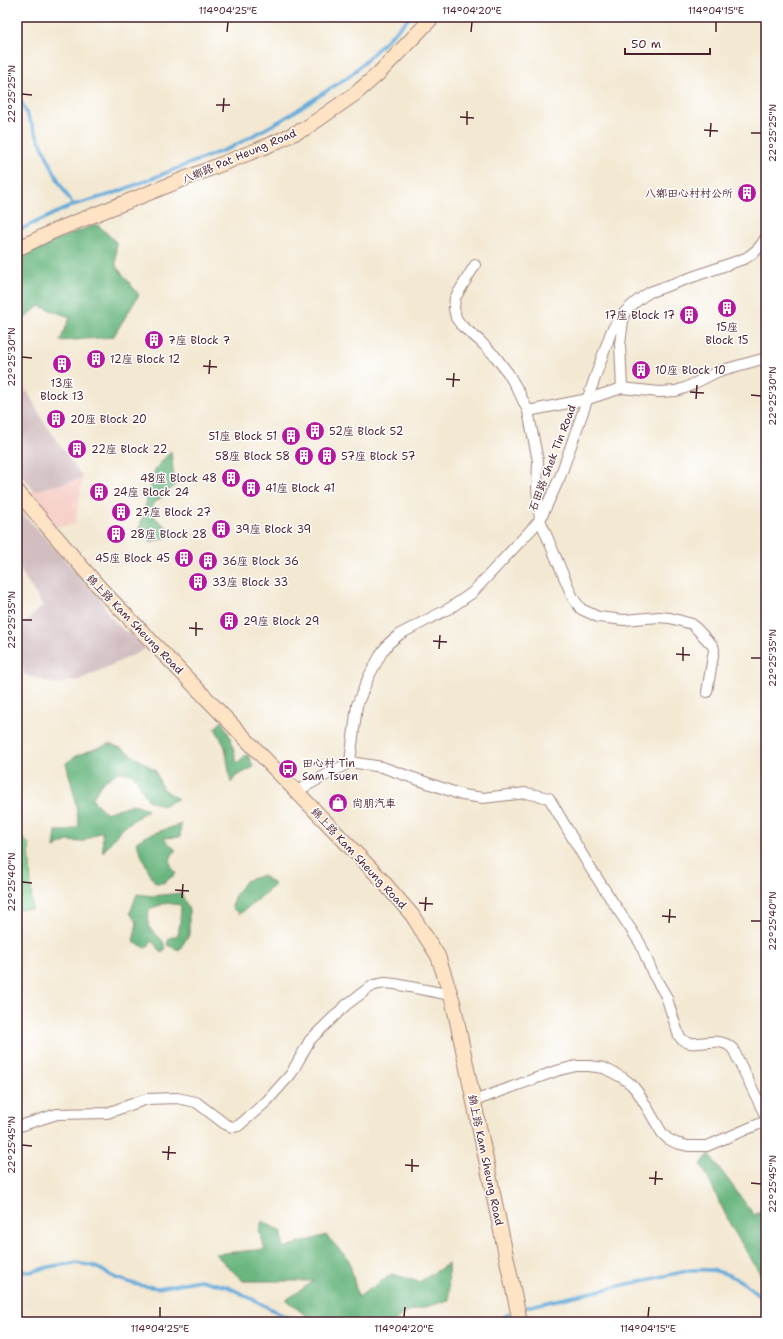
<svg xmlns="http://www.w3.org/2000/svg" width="783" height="1339" viewBox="0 0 783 1339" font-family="'Shantell Sans','LXGW WenKai TC',sans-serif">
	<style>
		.built { fill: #f7d0c9 }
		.industrial { fill: #d2bec1 }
		.green { fill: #82d596; stroke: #667a60 }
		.forest { fill: #69b67f; stroke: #5a6a55 }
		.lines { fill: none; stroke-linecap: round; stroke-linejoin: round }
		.stream { stroke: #63aada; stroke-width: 3.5 }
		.minor-casing { stroke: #9e847e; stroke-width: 12 }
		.secondary-casing { stroke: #9e847e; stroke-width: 16 }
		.minor { stroke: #fff; stroke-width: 10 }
		.secondary { stroke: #fee4c5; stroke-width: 14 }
		.ticks { fill: none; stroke: #4a1f2b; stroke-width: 1.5 }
		.labels { text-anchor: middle; stroke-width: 3; stroke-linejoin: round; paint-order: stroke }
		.street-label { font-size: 11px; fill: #4a1f2b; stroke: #fff }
		.poi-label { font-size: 11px; fill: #4a1f2b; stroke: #fff; text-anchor: start }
		.neatline { fill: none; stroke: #4a1f2b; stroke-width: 1.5 }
		.ticks-label { font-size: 10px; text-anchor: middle; fill: #4a1f2b }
	</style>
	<rect width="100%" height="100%" fill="#fff"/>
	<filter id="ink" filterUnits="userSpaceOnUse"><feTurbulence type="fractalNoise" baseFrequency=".025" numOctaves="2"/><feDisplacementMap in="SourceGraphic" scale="8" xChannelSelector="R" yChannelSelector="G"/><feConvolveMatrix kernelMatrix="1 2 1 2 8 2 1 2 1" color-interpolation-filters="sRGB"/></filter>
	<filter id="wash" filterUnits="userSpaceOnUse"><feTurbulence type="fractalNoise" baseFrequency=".012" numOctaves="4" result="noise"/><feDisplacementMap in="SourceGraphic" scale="16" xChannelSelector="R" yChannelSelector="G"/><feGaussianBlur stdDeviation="0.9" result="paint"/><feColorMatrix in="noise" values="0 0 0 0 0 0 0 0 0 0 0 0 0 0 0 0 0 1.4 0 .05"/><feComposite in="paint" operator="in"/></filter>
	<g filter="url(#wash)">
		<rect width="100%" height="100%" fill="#f3e8d2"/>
		<!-- built -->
		<g class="built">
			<path d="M17 371 27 391 17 398Z"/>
			<path d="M83 478 75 524 55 527 25 493Z"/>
		</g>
		<!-- industrial -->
		<g class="industrial">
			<path d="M27 391 42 419 83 478 34 491 17 469V398Z"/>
			<path d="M17 507 102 600 108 614 123 630 133 634 146 649 79 680 55 684 24 675 17 629 43 606 17 565Z"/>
		</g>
		<!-- green -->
		<path class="green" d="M17 831 29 845 32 909H17Z"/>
		<!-- forest -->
		<g class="forest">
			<path d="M97 224 116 242V266L139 295 113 337 60 341 70 317 39 306 17 325V255Z"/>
			<path d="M171 451 175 486 153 504 155 518 175 534 151 543 139 530 155 469Z"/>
			<path d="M222 721 231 739 237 763 247 754 254 767 236 776 231 783 225 747 215 728Z"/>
			<path d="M109 744 121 748 155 770 162 788 178 799 162 806 148 800 133 774 118 772 102 783 92 799 106 813 133 804 148 810 122 828 103 852 102 831 82 842 67 841 54 848 56 831H67L79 826 74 794 66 763 78 755Z"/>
			<path d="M181 824 180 837 163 838 176 850C167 860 170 864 176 874L163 883H156L151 877 136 842 149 835Z"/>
			<path d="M263 875 275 885 240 914 232 908 234 897 245 881Z"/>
			<path d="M181 893 189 910V935L179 950 167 945 169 938 178 935 180 922 181 905 166 903 149 909 148 926 162 940 166 948 162 953 152 941 147 948 133 942 137 923 130 913 137 894 152 896Z"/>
			<path d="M709 1154 754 1215 766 1209V1248L764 1251 766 1252V1286L761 1275 732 1228 701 1164Z"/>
			<path d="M262 1221 282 1232 283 1248 326 1235 349 1260 358 1297 392 1274 419 1282 448 1264 449 1300 402 1314 395 1322H314L286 1300 314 1281H243L215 1254 265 1249 259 1231Z"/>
		</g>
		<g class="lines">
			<!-- stream -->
			<g class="stream">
				<path d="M17 93 59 182 73 205"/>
				<path d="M17 231 73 205 112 194 232 147 285 118 351 75 410 17"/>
				<path d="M17 1271 30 1272 53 1266 75 1263 94 1266 116 1278 138 1285 158 1288 200 1280 228 1287 258 1302 280 1314 300 1322"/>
				<path d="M526 1307 691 1270C699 1270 708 1269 716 1271 737 1276 751 1287 766 1302"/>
				<path d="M494 1322 509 1314"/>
			</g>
		</g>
	</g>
	<g filter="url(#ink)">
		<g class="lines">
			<defs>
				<g id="minor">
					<path d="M475 265 455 298 454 308 456 318 462 326 479 340 495 356 508 373 519 392 528 411 538 461 537 488 540 520 573 598 581 609 598 617 624 620 659 617 670 618 692 624 713 646 714 650 707 692"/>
					<path d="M622 388 659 392 676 391 685 388 719 371 766 358"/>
					<path d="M528 411 588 399 622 388 620 344 624 313"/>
					<path d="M350 762 382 767 462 795 483 798 526 793 549 798 589 866 640 943 653 974 666 996 679 1036C692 1054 715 1031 733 1049L766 1117"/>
					<path d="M297 791 350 762 357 705 369 676 382 652 389 643 400 634 450 608 472 593 540 520 560 477 611 332C621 314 632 303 650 292L746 258C755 252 761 247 766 237"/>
					<path d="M474 1101 556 1071 576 1066H589L604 1068 623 1078 632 1085 639 1094 662 1133 668 1139 676 1143 688 1146H707L766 1121"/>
					<path d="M17 1127 57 1114 107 1113 147 1099 177 1098 196 1102 225 1124 232 1127 238 1126 243 1122 267 1101 291 1074 310 1040 346 1005 366 990 374 985 385 983 395 984 451 995"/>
				</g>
				<g id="secondary">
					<path d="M17 249 56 230 267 146 306 128 355 94 378 74 433 17"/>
					<path d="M17 491 99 587 380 878 412 915 438 956 453 1002 520 1322"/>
				</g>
			</defs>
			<!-- minor casing -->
			<use href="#minor" class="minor-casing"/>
			<!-- secondary casing -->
			<use href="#secondary" class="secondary-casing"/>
			<!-- minor -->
			<use href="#minor" class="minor"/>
			<!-- secondary -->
			<use href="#secondary" class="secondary"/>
		</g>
	</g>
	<!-- ticks -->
	<path class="ticks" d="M227 32 228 22M471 32 472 22M716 32V22M22 94 32 95M216 105H230M223 112 224 98M460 117 474 118M467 125V111M704 130 718 131M751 133H761M710 137 711 123M22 357 32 358M203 366 217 367M209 374 210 360M446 379 460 380M453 387 454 373M690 392 704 393M751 395 761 396M696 399 697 385M22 620H32M189 628 203 629M196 636V622M433 641 447 642M439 649 440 635M676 654 690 655M751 658H761M683 661V647M22 882 32 883M175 890 189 891M182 898 183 884M419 903 433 904M425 911 426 897M662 916 676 917M751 921H761M669 923 670 909M22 1145 32 1146M162 1152 176 1153M168 1160 169 1146M405 1165 419 1166M412 1172V1159M649 1178 663 1179M751 1183 761 1184M655 1185 656 1171M160 1317V1307M404 1317 405 1307M648 1317 649 1307"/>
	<!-- icons -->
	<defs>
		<symbol id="building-disc" viewBox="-11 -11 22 22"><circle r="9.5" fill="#b5179e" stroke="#fff"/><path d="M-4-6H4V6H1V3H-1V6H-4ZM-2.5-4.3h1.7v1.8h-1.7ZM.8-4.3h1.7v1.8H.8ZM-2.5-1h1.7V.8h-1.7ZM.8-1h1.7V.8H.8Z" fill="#fff"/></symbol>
		<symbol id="bus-disc" viewBox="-11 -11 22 22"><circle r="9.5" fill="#b5179e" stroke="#fff"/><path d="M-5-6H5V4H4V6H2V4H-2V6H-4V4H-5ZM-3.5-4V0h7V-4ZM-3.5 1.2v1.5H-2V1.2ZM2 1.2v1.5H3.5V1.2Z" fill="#fff"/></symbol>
		<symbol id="shop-disc" viewBox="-11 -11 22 22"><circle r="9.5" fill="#b5179e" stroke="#fff"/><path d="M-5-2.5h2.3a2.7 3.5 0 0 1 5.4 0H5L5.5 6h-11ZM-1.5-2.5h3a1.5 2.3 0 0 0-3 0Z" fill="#fff"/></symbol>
	</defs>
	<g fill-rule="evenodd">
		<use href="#building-disc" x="736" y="182" width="22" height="22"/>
		<use href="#building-disc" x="716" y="297" width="22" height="22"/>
		<use href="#building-disc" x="678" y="304" width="22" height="22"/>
		<use href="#building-disc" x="143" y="329" width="22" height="22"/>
		<use href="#building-disc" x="85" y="348" width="22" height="22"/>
		<use href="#building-disc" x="51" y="353" width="22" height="22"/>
		<use href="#building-disc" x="630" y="359" width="22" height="22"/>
		<use href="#building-disc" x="45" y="408" width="22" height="22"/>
		<use href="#building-disc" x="304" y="420" width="22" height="22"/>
		<use href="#building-disc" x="280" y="425" width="22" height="22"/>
		<use href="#building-disc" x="66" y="438" width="22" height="22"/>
		<use href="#building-disc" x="293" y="445" width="22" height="22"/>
		<use href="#building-disc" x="316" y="445" width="22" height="22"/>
		<use href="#building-disc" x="220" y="467" width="22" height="22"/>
		<use href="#building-disc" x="240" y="477" width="22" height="22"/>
		<use href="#building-disc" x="88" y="481" width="22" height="22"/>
		<use href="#building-disc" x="110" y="501" width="22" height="22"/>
		<use href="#building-disc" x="210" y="518" width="22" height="22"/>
		<use href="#building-disc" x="105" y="523" width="22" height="22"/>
		<use href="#building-disc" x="173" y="547" width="22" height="22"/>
		<use href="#building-disc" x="197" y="550" width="22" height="22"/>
		<use href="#building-disc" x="187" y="571" width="22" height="22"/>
		<use href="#building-disc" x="218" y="610" width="22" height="22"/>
		<use href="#bus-disc" x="277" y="758" width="22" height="22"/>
		<use href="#shop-disc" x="327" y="792" width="22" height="22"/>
	</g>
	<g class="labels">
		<!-- street labels -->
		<g class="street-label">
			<text transform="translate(239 156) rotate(-23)" y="4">八鄉路 Pat Heung Road</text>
			<text transform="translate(552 458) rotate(-69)" y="4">石田路 Shek Tin Road</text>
			<text transform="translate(135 624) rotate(46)" y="4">錦上路 Kam Sheung Road</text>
			<text transform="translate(359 858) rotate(47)" y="4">錦上路 Kam Sheung Road</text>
			<text transform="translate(486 1160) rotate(78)" y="4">錦上路 Kam Sheung Road</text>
		</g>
		<!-- poi labels -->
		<g class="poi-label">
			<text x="733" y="197" text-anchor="end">八鄉田心村村公所</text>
			<text x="675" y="319" text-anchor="end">17座 Block 17</text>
			<text x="727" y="331" text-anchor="middle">15座<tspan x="727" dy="13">Block 15</tspan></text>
			<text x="168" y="344">7座 Block 7</text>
			<text x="110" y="363">12座 Block 12</text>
			<text x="655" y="374">10座 Block 10</text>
			<text x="62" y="387" text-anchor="middle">13座<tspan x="62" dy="13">Block 13</tspan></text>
			<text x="70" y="423">20座 Block 20</text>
			<text x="329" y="435">52座 Block 52</text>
			<text x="277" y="440" text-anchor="end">51座 Block 51</text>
			<text x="91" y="453">22座 Block 22</text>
			<text x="290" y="460" text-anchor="end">58座 Block 58</text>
			<text x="341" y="460">57座 Block 57</text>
			<text x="217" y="482" text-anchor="end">48座 Block 48</text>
			<text x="265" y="492">41座 Block 41</text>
			<text x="113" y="496">24座 Block 24</text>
			<text x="135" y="516">27座 Block 27</text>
			<text x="235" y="533">39座 Block 39</text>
			<text x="130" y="538">28座 Block 28</text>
			<text x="170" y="562" text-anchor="end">45座 Block 45</text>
			<text x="222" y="565">36座 Block 36</text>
			<text x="212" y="586">33座 Block 33</text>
			<text x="243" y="625">29座 Block 29</text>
			<text x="302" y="767">田心村 Tin<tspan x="302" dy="13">Sam Tsuen</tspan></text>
			<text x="352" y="807">尚朋汽車</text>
		</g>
	</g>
	<!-- margin -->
	<rect width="783" height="1339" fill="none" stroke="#fff" stroke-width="44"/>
	<!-- scale -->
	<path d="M625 48v6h85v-6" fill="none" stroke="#4a1f2b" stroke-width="2"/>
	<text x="631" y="48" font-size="12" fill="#4a1f2b" stroke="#ffffff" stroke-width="3" paint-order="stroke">50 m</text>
	<rect x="22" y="22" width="739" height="1295" class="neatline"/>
	<g class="ticks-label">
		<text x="228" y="14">114°04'25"E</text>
		<text x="472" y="14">114°04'20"E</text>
		<text x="716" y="14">114°04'15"E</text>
		<text transform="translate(11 94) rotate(-90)" y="4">22°25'25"N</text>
		<text transform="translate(772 133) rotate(-90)" y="4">22°25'25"N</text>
		<text transform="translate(11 357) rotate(-90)" y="4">22°25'30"N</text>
		<text transform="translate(772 396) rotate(-90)" y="4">22°25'30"N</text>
		<text transform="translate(11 620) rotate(-90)" y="4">22°25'35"N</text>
		<text transform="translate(772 658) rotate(-90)" y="4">22°25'35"N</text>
		<text transform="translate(11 882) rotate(-90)" y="4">22°25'40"N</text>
		<text transform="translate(772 921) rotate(-90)" y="4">22°25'40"N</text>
		<text transform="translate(11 1145) rotate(-90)" y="4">22°25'45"N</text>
		<text transform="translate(772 1184) rotate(-90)" y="4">22°25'45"N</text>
		<text x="160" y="1332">114°04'25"E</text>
		<text x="404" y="1332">114°04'20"E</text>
		<text x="648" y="1332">114°04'15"E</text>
	</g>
</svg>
